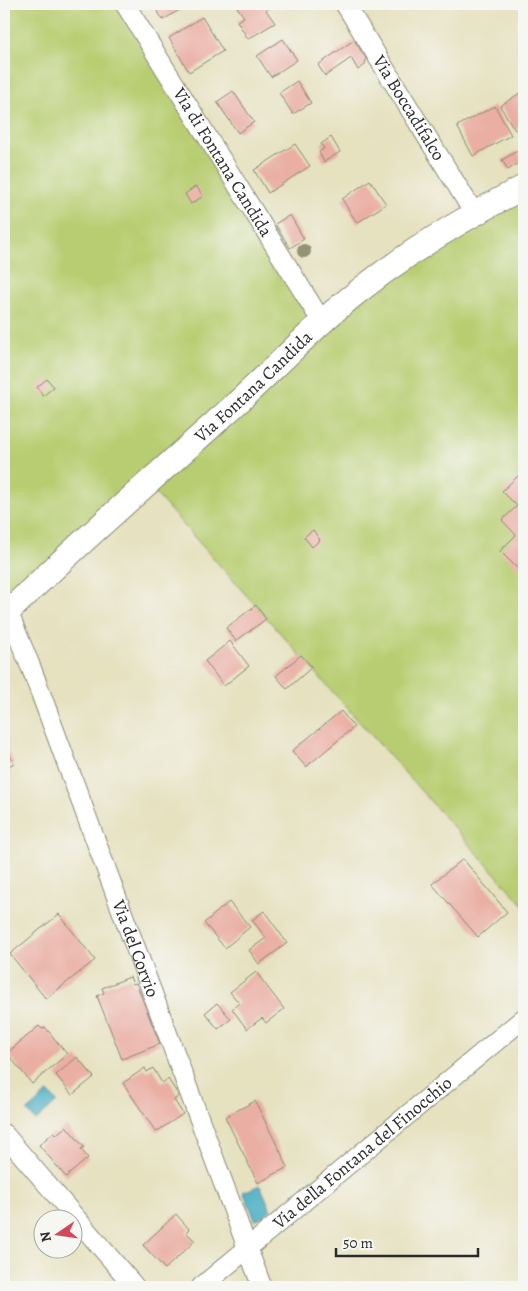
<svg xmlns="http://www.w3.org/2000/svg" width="528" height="1291" viewBox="0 0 528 1291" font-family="Alegreya,serif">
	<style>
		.green { fill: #b8cd71; stroke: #727c4e }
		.water { fill: #41aac1; stroke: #366a76 }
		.building { fill: #eaaea3 }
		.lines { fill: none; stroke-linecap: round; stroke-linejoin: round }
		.minor-casing { stroke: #888675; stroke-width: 21 }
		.major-casing { stroke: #888675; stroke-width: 26 }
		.minor { stroke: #fff; stroke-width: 19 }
		.major { stroke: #fff; stroke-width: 24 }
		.tree { fill: #929377 }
		.labels { text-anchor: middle; stroke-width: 4; stroke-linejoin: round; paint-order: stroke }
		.street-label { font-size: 18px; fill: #2b2b2b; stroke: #f6f6f2 }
	</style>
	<rect width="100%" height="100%" fill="#f6f6f2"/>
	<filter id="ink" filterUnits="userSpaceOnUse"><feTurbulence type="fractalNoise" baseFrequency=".02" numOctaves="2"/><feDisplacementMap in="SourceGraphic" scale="10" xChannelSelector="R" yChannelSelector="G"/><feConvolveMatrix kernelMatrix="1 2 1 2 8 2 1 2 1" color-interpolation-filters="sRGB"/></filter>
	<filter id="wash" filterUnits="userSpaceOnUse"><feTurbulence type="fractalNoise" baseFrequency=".0096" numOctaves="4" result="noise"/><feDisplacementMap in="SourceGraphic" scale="20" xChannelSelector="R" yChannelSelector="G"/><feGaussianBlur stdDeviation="1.12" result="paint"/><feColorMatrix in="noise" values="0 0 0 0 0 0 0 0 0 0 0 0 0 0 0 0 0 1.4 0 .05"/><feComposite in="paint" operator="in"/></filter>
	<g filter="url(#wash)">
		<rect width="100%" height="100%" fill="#e6e1bf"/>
		<!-- green -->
		<path class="green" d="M4 4H125L322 321 524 187V906L147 484 4 606Z"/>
		<!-- water -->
		<g class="water">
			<path d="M48 1092 57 1102 36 1121 27 1111Z"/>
			<path d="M260 1185 271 1210 256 1221 243 1192Z"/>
		</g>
		<g id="blocks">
			<!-- building -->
			<g class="building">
				<path d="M153 4H189L163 20Z"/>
				<path d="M243 4H276L266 10 275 23 248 39 237 21 244 17 237 7Z"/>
				<path d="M202 17 223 51 189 72 169 38Z"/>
				<path d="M283 39 297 60 271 77 257 56Z"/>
				<path d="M354 40 366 58 365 65 358 70 351 58 325 76 318 65Z"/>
				<path d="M297 81 311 103 293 114 279 93Z"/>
				<path d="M233 91 254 122 238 133 217 102Z"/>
				<path d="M520 93 524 99V124L515 130 500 106Z"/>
				<path d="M495 106 511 135 473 156 457 126Z"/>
				<path d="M331 137 340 152 324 162 319 152 324 149 321 144Z"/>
				<path d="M295 144 310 166 268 193 254 170Z"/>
				<path d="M517 151 523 160 508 170 502 160Z"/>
				<path d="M370 180 386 204 357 223 342 199Z"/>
				<path d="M196 186 203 196 191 204 185 194Z"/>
				<path d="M290 215 304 239 290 248 275 224Z"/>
				<path d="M47 379 54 387 43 396 37 387Z"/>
				<path d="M518 476 524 482V575L500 551 516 535 502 520 517 506 502 491Z"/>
				<path d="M313 530 320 540 312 547 304 537Z"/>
				<path d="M256 605 266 619 236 641 226 628Z"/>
				<path d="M230 641 249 666 224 686 205 661Z"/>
				<path d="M301 655 312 667 287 689 276 676Z"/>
				<path d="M341 711 354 727 306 767 292 751Z"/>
				<path d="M4 745 14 763 4 769Z"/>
				<path d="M463 859 507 912 478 937 432 884Z"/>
				<path d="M229 902 250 927 225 948 204 923Z"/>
				<path d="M264 911 287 943 259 964 249 950 266 938 252 920Z"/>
				<path d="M59 914 95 960 46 999 10 954Z"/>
				<path d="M256 972 284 1009 266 1023 262 1018 247 1029 232 1009 239 1003 230 992Z"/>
				<path d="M130 977 133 984 136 983 160 1044 122 1059 97 996 104 993 102 988Z"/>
				<path d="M217 1003 231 1019 218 1029 205 1013Z"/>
				<path d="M39 1026 42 1029 45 1027 67 1054 32 1084 7 1053Z"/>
				<path d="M77 1057 94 1077 72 1095 56 1075Z"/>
				<path d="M145 1068 147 1072 153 1068 162 1083 168 1079 179 1096 174 1100 183 1114 156 1132 123 1083Z"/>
				<path d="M255 1101 288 1167 258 1183 225 1117Z"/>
				<path d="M66 1126 84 1147 81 1149 88 1158 66 1177 39 1145 54 1132 56 1135Z"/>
				<path d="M176 1214 189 1229 186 1232 195 1241 165 1269 143 1245Z"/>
			</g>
		</g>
	</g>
	<g filter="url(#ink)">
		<use href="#blocks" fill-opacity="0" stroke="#888675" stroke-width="1"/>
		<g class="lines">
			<defs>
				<g id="minor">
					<path id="s1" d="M125 4 322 322"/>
					<path id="s2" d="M345 4 474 213"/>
					<path id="s3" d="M8 612 32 670 262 1287"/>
					<path d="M4 1134 135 1287"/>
					<path id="s4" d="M201 1287 524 1018"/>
				</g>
				<g id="major">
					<path id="s5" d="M4 616C76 545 152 480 227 412 263 380 296 345 332 313 390 263 456 222 524 187"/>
				</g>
			</defs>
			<!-- minor casing -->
			<use href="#minor" class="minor-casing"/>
			<!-- major casing -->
			<use href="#major" class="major-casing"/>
			<!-- minor -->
			<use href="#minor" class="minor"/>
			<!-- major -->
			<use href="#major" class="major"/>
		</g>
		<!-- trees -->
		<circle class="tree" cx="304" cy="251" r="7"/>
	</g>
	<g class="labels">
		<!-- street labels -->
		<g class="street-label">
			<text dy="6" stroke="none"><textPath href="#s2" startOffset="122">Via Boccadifalco</textPath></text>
			<text dy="6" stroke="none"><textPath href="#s1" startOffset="186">Via di Fontana Candida</textPath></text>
			<text dy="6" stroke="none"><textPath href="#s5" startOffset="339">Via Fontana Candida</textPath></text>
			<text dy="6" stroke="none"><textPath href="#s3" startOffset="360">Via del Corvio</textPath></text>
			<text dy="6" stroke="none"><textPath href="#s4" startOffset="210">Via della Fontana del Finocchio</textPath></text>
		</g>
	</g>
	<!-- margin -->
	<rect width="528" height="1291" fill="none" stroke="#f6f6f2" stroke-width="20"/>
	<!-- north arrow -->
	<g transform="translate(58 1234) rotate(257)"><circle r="24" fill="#f6f6f2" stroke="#a5a5a2"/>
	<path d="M0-4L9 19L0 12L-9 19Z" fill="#d1495b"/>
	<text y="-8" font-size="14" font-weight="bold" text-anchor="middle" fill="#2b2b2b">N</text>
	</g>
	<!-- scale -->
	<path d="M336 1248v8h142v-8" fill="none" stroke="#2b2b2b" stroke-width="2.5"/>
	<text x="343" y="1248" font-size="15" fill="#2b2b2b" stroke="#f6f6f2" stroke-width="4" paint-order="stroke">50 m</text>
</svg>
